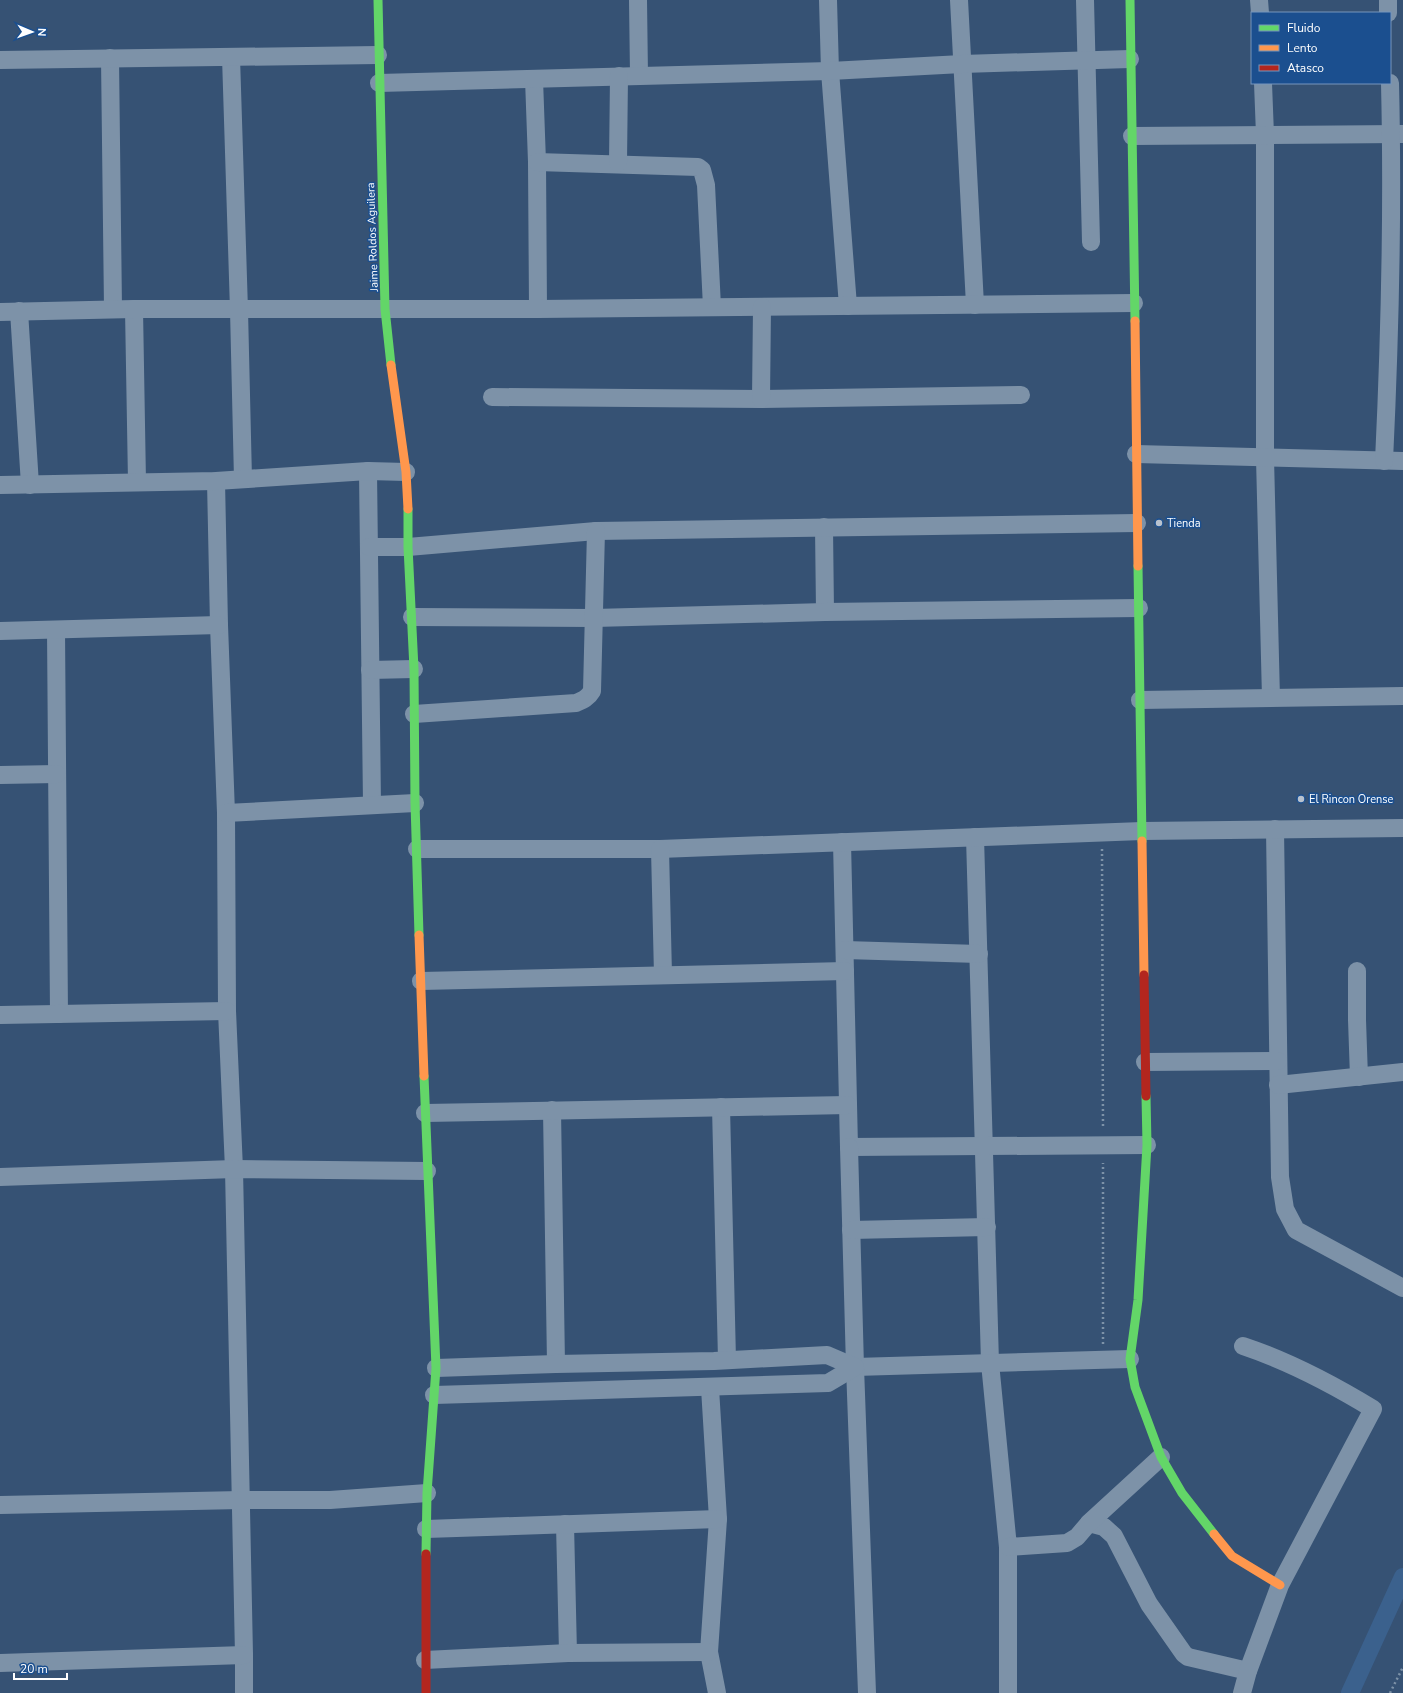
<svg xmlns="http://www.w3.org/2000/svg" width="1403" height="1693" viewBox="0 0 1403 1693" font-family="'Nunito Sans',sans-serif">
	<style>
		.lines { fill: none; stroke-linecap: round; stroke-linejoin: round }
		.canal { stroke: #3b618d; stroke-width: 18 }
		.path { stroke: #7d92a8; stroke-width: 2.5; stroke-dasharray: 2 3; stroke-linecap: butt }
		.street { stroke: #7d92a8; stroke-width: 18 }
		.fast { stroke: #63d668; stroke-width: 9 }
		.slow { stroke: #ff974d; stroke-width: 9 }
		.jam { stroke: #b3261e; stroke-width: 9 }
		.poi-dot { fill: #b9c2ce; stroke: #1b4f8f; stroke-width: 1.5 }
		.labels { text-anchor: middle; stroke-width: 3; stroke-linejoin: round; paint-order: stroke }
		.street-label { font-size: 11px; fill: #fff; stroke: #1b4f8f }
		.poi-label { font-size: 11px; fill: #fff; stroke: #1b4f8f; text-anchor: start }
	</style>
	<rect width="100%" height="100%" fill="#365274"/>
	<g class="lines">
		<!-- canal -->
		<path class="canal" d="M1350 1693 1403 1577"/>
		<!-- path -->
		<g class="path">
			<path d="M1102 849 1103 1128"/>
			<path d="M1103 1344V1163"/>
			<path d="M1390 1693 1403 1667"/>
		</g>
		<!-- street -->
		<g class="street">
			<path d="M638 0 639 75"/>
			<path d="M828 0 830 71 848 306"/>
			<path d="M959 0 975 305"/>
			<path d="M1085 0 1091 242"/>
			<path d="M1259 0 1260 13"/>
			<path d="M1388 0V13"/>
			<path d="M231 57 239 310 243 479"/>
			<path d="M110 58 113 309"/>
			<path d="M0 60 378 55"/>
			<path d="M534 79 537 162 538 309"/>
			<path d="M379 83 830 71 962 64 1130 59"/>
			<path d="M1263 83 1265 135V458L1271 698"/>
			<path d="M1132 136 1402 134"/>
			<path d="M537 162 698 167 702 170 706 185 712 307"/>
			<path d="M618 163 619 76"/>
			<path d="M134 309 137 482"/>
			<path d="M19 311 30 485"/>
			<path d="M0 312 134 309H538L1134 303"/>
			<path d="M492 397 761 399 1021 395"/>
			<path d="M761 399 762 307"/>
			<path d="M1136 454 1403 461"/>
			<path d="M1384 461C1390 335 1393 209 1390 83"/>
			<path d="M368 471 372 805"/>
			<path d="M216 481 219 625 226 813 227 1011 234 1169 244 1655V1693"/>
			<path d="M0 485 216 481 368 471 406 472"/>
			<path d="M824 527 825 612"/>
			<path d="M369 547H408L596 531 1137 523"/>
			<path d="M412 617 594 618 825 612 1139 608"/>
			<path d="M56 630 59 1014"/>
			<path d="M0 631 219 625"/>
			<path d="M370 670 414 669"/>
			<path d="M1140 700 1403 696"/>
			<path d="M414 714 576 703C583 700 588 698 592 691L596 531"/>
			<path d="M0 775 57 774"/>
			<path d="M226 813 415 803"/>
			<path d="M1275 829 1280 1177 1285 1209 1296 1230 1403 1288"/>
			<path d="M975 837 990 1363 1008 1547V1693"/>
			<path d="M842 842 849 1147 1147 1145"/>
			<path d="M417 849H660L1142 831 1403 828"/>
			<path d="M660 849 663 975"/>
			<path d="M845 950 979 954"/>
			<path d="M1357 971V1020L1359 1077"/>
			<path d="M421 981 845 971"/>
			<path d="M0 1015 227 1011"/>
			<path d="M1145 1062 1278 1061"/>
			<path d="M1278 1085 1403 1072"/>
			<path d="M721 1107 727 1360"/>
			<path d="M552 1110 556 1364"/>
			<path d="M425 1113 848 1105"/>
			<path d="M849 1147 855 1367 1130 1359"/>
			<path d="M0 1177 234 1169 427 1171"/>
			<path d="M851 1230 987 1227"/>
			<path d="M855 1367 867 1693"/>
			<path d="M710 1388 718 1519 709 1652 717 1693"/>
			<path d="M434 1395 828 1383 855 1367 827 1355 714 1361 556 1364 436 1368"/>
			<path d="M0 1505 241 1500H330L427 1493"/>
			<path d="M1089 1523 1104 1527 1114 1536 1149 1604 1184 1654 1188 1657 1248 1671"/>
			<path d="M565 1524 568 1653"/>
			<path d="M426 1529 718 1519"/>
			<path d="M1008 1547 1067 1543 1077 1537 1089 1523 1161 1457"/>
			<path d="M425 1660 568 1653 709 1652"/>
			<path d="M0 1663 244 1655"/>
			<path d="M1242 1693 1248 1671 1280 1585 1373 1409C1332 1384 1288 1361 1243 1346"/>
		</g>
		<!-- fast -->
		<g class="fast">
			<path d="M378 0 385 309 391 365"/>
			<path d="M1130 0 1135 321"/>
			<path d="M408 509V547L414 669 415 803 419 935"/>
			<path d="M1138 566 1142 841"/>
			<path d="M424 1076 436 1368 427 1493 426 1554"/>
			<path d="M1146 1096 1147 1145 1138 1300 1130 1359 1135 1387 1161 1457 1182 1493 1214 1534"/>
		</g>
		<!-- slow -->
		<g class="slow">
			<path d="M1135 321 1138 566"/>
			<path d="M391 365 406 472 408 509"/>
			<path d="M1142 841 1144 975"/>
			<path d="M419 935 424 1076"/>
			<path d="M1214 1534 1232 1556 1280 1585"/>
		</g>
		<!-- jam -->
		<g class="jam">
			<path d="M1144 975 1146 1096"/>
			<path d="M426 1693V1554"/>
		</g>
	</g>
	<!-- markers -->
	<g class="poi-dot">
		<circle cx="1159" cy="523" r="4"/>
		<circle cx="1301" cy="799" r="4"/>
	</g>
	<g class="labels">
		<!-- street labels -->
		<g class="street-label">
			<text transform="translate(372 237) rotate(-92)" y="4">Jaime Roldos Aguilera</text>
		</g>
		<!-- poi labels -->
		<g class="poi-label">
			<text x="1167" y="527">Tienda</text>
			<text x="1309" y="803">El Rincon Orense</text>
		</g>
	</g>
	<!-- legend -->
	<rect x="1251" y="12" width="140" height="72" fill="#1b4f8f" stroke="#7695bc"/>
	<rect x="1259" y="25" width="20" height="6" fill="#63d668" stroke="#7695bc"/>
	<text x="1287" y="32" font-size="12" fill="#ffffff">Fluido</text>
	<rect x="1259" y="45" width="20" height="6" fill="#ff974d" stroke="#7695bc"/>
	<text x="1287" y="52" font-size="12" fill="#ffffff">Lento</text>
	<rect x="1259" y="65" width="20" height="6" fill="#b3261e" stroke="#7695bc"/>
	<text x="1287" y="72" font-size="12" fill="#ffffff">Atasco</text>
	<!-- north arrow -->
	<g transform="translate(32 32) rotate(92)" stroke="#1b4f8f" stroke-width="3" paint-order="stroke">
	<path d="M0-3L7 15L0 10L-7 15Z" fill="#ffffff"/>
	<text y="-6" font-size="11" font-weight="bold" text-anchor="middle" fill="#ffffff">N</text>
	</g>
	<!-- scale -->
	<path d="M14 1673v6h53v-6" fill="none" stroke="#ffffff" stroke-width="2"/>
	<text x="20" y="1673" font-size="12" fill="#ffffff" stroke="#1b4f8f" stroke-width="3" paint-order="stroke">20 m</text>
</svg>
